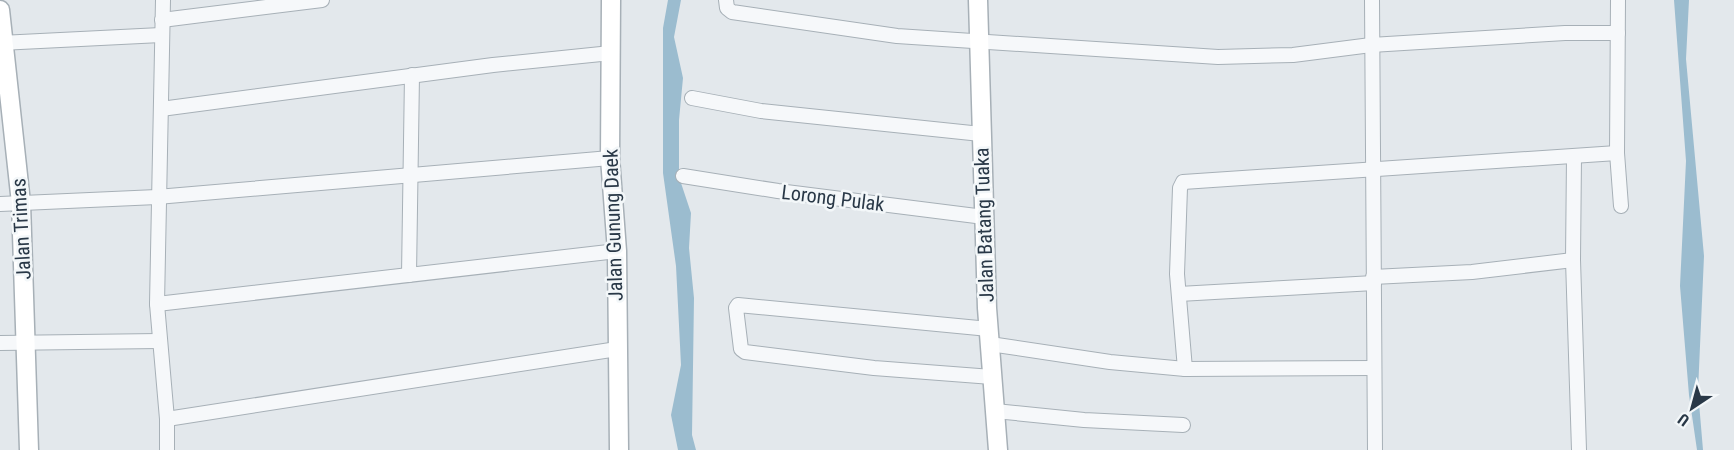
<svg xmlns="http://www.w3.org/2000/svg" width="1734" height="450" viewBox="0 0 1734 450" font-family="'Roboto Condensed',sans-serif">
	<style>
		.water { fill: #9bbccf }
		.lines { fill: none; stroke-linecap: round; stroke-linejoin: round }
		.street-casing { stroke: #a7b0b7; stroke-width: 16 }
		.secondary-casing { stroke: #a7b0b7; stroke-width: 21 }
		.street { stroke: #f6f8fa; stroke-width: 14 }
		.secondary { stroke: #fff; stroke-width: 18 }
		.labels { text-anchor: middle; stroke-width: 5; stroke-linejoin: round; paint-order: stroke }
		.street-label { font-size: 20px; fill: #293847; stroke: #f3f7f9 }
	</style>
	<rect width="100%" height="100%" fill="#e3e8ec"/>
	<!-- water -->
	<g class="water">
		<path d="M668 0H681L674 37 683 78 679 120V177L691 213 689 248 694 298 692 435 696 450H678L671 415 681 365 676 266 663 173V28Z"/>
		<path d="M1674 0H1689L1686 59 1704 256 1698 391 1703 450H1697L1689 395 1680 286 1686 161Z"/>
	</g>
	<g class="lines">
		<defs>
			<g id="street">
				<path d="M163 0 157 304 167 419V450"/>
				<path d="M726 0 727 8 732 12 897 36 1218 57 1293 55 1371 45 1565 33H1618"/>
				<path d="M1372 0 1375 450"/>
				<path d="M1618 0 1617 153 1621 206"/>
				<path d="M162 20 322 0"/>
				<path d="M0 43 161 35"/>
				<path d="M692 98 761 111 981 134"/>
				<path d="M161 109 493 65 611 53"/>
				<path d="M1574 157 1573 260 1579 450"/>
				<path d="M683 176 778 191 984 217"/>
				<path d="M0 204 157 197 610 158"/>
				<path d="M409 275 412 75"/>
				<path d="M1373 277 1472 272 1573 260"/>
				<path d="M1179 294 1374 283"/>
				<path d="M157 304 617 251"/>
				<path d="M989 329 738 305 736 308 741 349 745 352 874 368 992 377"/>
				<path d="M0 343 159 341"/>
				<path d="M990 344 1110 362 1185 369 1374 368"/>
				<path d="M1185 369 1177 274 1180 188 1183 182 1617 153"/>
				<path d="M995 411 1084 420 1183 425"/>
				<path d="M167 419 617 349"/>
			</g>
			<g id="secondary">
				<path d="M611 0 610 158 617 251 619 450"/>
				<path d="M978 0 987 308 998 450"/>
				<path d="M0 10 21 203 29 450"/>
			</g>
		</defs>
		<!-- street casing -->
		<use href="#street" class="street-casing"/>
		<!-- secondary casing -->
		<use href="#secondary" class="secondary-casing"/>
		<!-- street -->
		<use href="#street" class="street"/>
		<!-- secondary -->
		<use href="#secondary" class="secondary"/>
	</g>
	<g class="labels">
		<!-- street labels -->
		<g class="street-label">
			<text transform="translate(833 198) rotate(7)" y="7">Lorong Pulak</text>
			<text transform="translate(613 225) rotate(-92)" y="7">Jalan Gunung Daek</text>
			<text transform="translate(984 225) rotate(-92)" y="7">Jalan Batang Tuaka</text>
			<text transform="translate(21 229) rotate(-93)" y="7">Jalan Trimas</text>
		</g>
	</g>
	<!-- north arrow -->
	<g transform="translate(1692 408) rotate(216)" stroke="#f3f7f9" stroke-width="4.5" paint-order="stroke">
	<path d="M0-4.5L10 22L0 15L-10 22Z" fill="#293847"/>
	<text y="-9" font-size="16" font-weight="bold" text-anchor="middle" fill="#293847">U</text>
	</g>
</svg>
